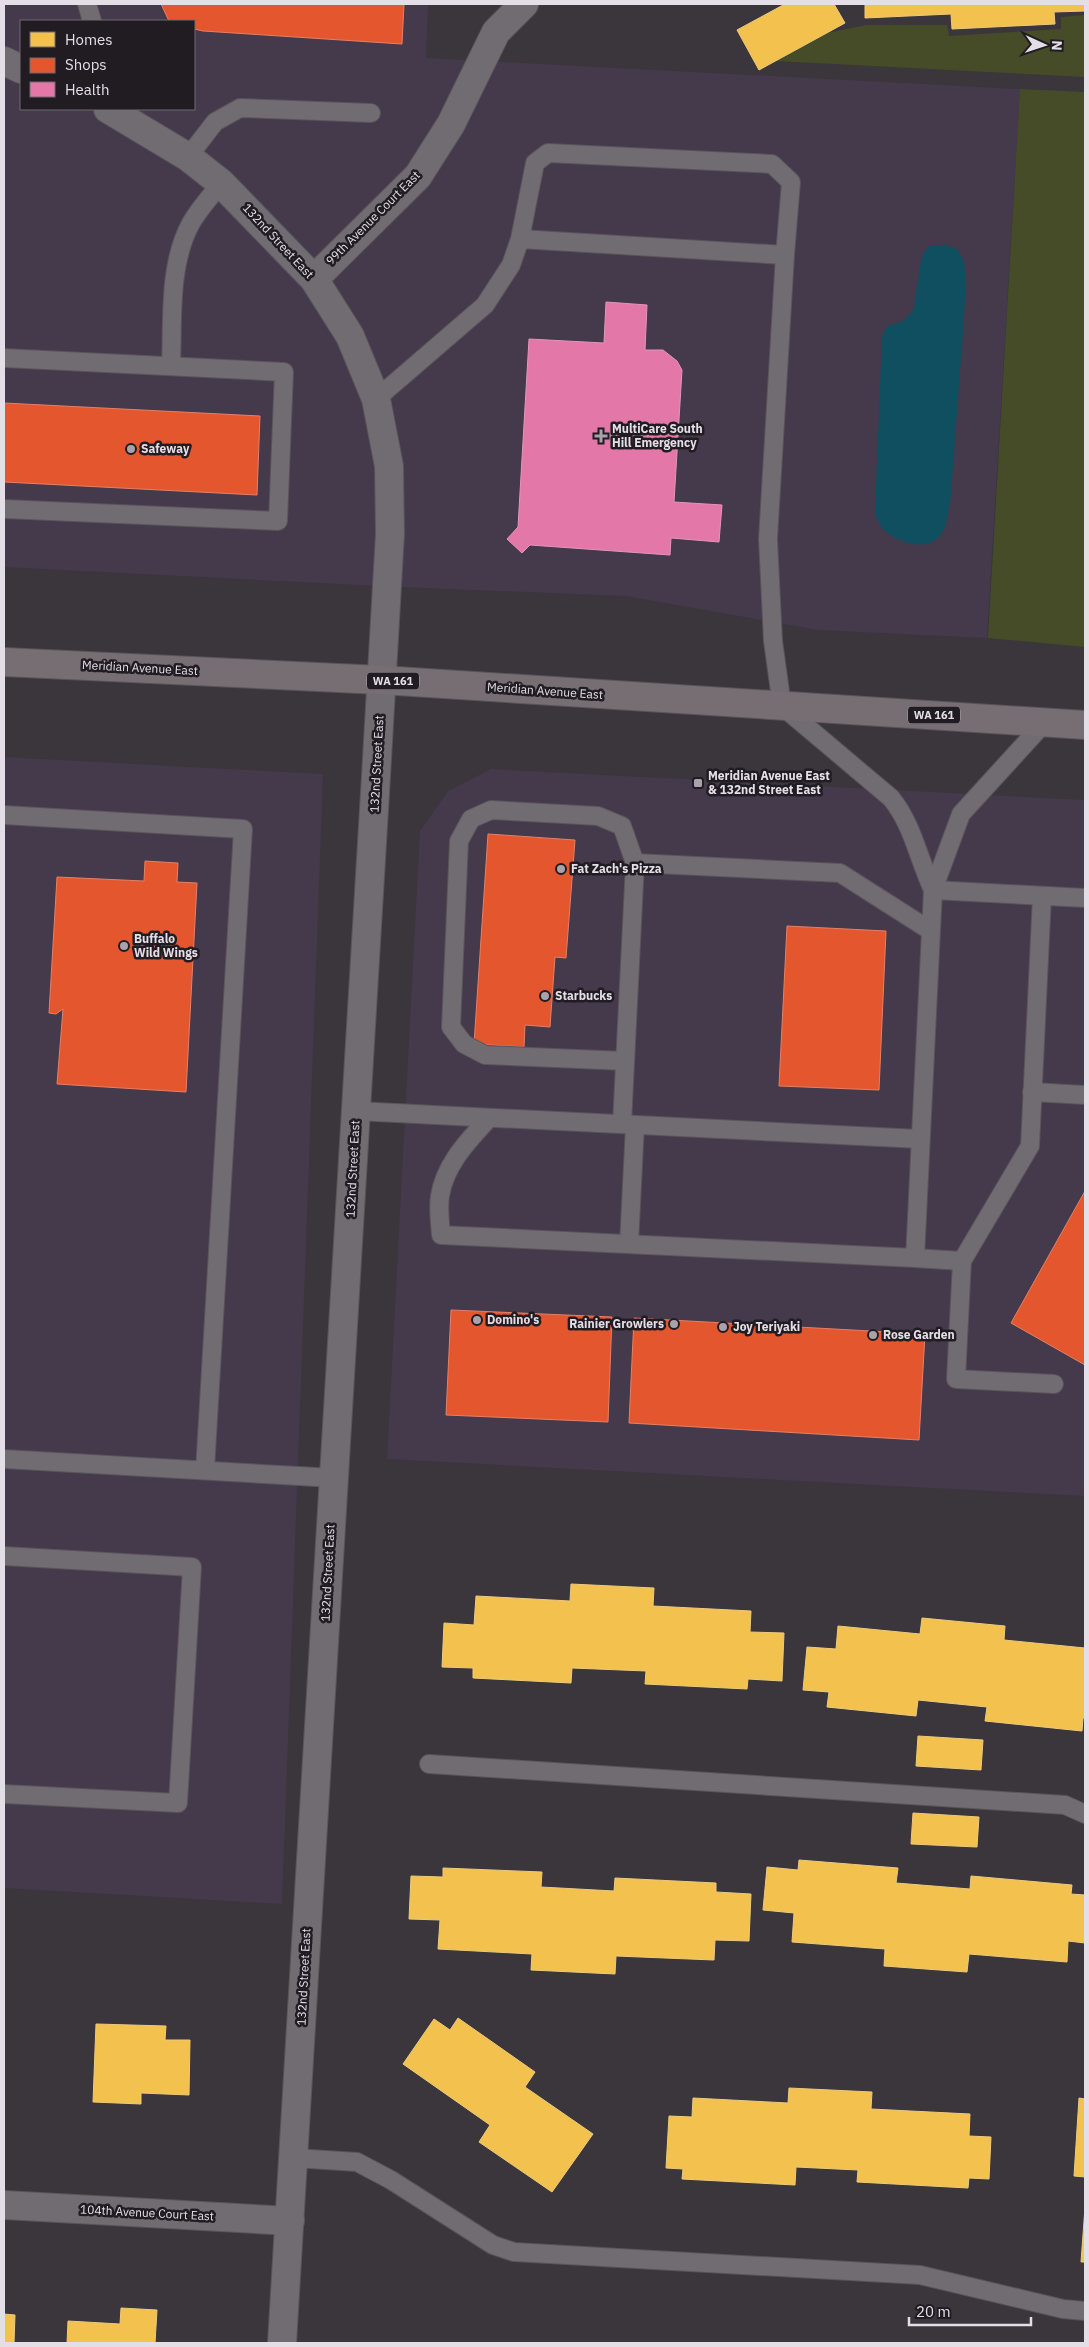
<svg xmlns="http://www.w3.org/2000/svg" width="1089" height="2347" viewBox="0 0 1089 2347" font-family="'IBM Plex Sans',sans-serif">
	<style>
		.built { fill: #45394c; fill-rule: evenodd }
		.green { fill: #474c28 }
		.water { fill: #104f5f }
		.homes { fill: #f2c14e; stroke: #eeca7c }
		.shops { fill: #e4572e; stroke: #e48066 }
		.health { fill: #e377a8; stroke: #e396bb }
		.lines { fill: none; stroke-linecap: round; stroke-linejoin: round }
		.service-casing { stroke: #58545a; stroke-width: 20 }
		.minor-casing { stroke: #58545a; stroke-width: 30 }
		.primary-casing { stroke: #58545a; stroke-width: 30 }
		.service { stroke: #706c72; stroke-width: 18 }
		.minor { stroke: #706c72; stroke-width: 28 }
		.primary { stroke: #776e73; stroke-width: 28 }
		.poi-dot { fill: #a8a3ab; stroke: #201c22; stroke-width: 2 }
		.labels { text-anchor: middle; stroke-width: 5; stroke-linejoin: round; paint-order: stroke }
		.shield { fill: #201c22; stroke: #a9a4ac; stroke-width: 1 }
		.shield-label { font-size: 11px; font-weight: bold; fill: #e4dee7 }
		.street-label { font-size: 12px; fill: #e4dee7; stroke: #201c22 }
		.poi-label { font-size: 12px; font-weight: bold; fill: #e4dee7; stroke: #201c22; text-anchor: start }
	</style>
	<rect width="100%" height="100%" fill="#3a363c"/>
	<!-- built -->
	<g class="built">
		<path d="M4 4H428L426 58 1020 89 987 638 818 630 626 596 400 587 4 567ZM21 21H194V109H21Z"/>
		<path d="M4 757 323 774 282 1904 4 1888Z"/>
		<path d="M491 769 1085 800V1496L387 1459 420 831 448 791Z"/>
	</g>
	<!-- green -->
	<g class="green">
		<path d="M1085 15V77L776 61 827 33 866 25H947L949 36 1061 29V17Z"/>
		<path d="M1020 89 1085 92V647L988 638Z"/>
	</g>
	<!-- water -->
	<path class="water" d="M930 245H946L957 249 964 261 966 290 951 494C949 508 948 528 938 538 923 552 894 541 882 528 879 524 877 518 875 514L882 335 888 326 903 321 913 311 922 255Z"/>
	<!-- homes -->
	<g class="homes">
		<path d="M785 4H834L845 23 759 70 737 30Z"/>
		<path d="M865 4H1085V11L1054 12 1055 24 952 29 951 14 865 18Z"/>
		<path d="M571 1584 654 1588 653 1606 751 1611 750 1632 784 1633 782 1681 748 1679 747 1689 645 1684 646 1671 572 1668 571 1683 473 1678V1668L442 1667 444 1623 474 1625 476 1596 570 1601Z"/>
		<path d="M922 1618 1005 1626 1004 1640 1085 1648V1718H1083L1082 1731 985 1721 987 1707 918 1700 916 1716 827 1707 829 1692 803 1690 807 1647 836 1649 838 1626 920 1634Z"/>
		<path d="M918 1736 983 1740 981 1770 916 1766Z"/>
		<path d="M913 1813 979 1817 977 1847 911 1844Z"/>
		<path d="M799 1860 898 1868 896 1883 970 1889 971 1876 1072 1885 1071 1894 1085 1895V1943L1068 1941 1067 1962 969 1954 967 1972 884 1966 885 1949 792 1942 794 1913 763 1910 767 1867 798 1870Z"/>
		<path d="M443 1868 542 1872 541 1887 614 1891 615 1878 716 1883V1892L751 1894 749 1941 715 1940 714 1960 616 1956 615 1974 531 1970 532 1954 438 1949 440 1920 409 1919 411 1876 443 1877Z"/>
		<path d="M458 2018 535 2072 525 2087 593 2134 552 2192 479 2142 490 2125 403 2064 434 2019 450 2030Z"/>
		<path d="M96 2024 166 2026 165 2040H190L189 2095 141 2093V2104L93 2102Z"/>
		<path d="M789 2088 872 2092 871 2109 970 2114 969 2136 991 2137 989 2179 969 2178 968 2188 857 2182 858 2170 796 2167 795 2185 682 2179 683 2169 666 2168 669 2116 692 2117 693 2098 788 2103Z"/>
		<path d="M1079 2098 1085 2099V2177L1074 2176Z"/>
		<path d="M1085 2207V2262H1081Z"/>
		<path d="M121 2308 157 2310 155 2343H67L68 2321 120 2324Z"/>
		<path d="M4 2314 15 2315 14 2343H4Z"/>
	</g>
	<!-- shops -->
	<g class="shops">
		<path d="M161 4H404L402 44 203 31 194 29V21H169Z"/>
		<path d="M4 403 260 416 257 495 4 482Z"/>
		<path d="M488 834 575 840 566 958 555 957 550 1027 525 1025 524 1047 474 1044Z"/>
		<path d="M145 861 178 863 177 882 197 883 186 1092 57 1084 63 1009 56 1014 49 1013 57 877 144 881Z"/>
		<path d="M787 926 886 931 879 1090 779 1086Z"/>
		<path d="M1085 1191V1365L1011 1323Z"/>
		<path d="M451 1310 612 1317 608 1422 446 1415Z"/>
		<path d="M634 1318 925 1334 919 1440 629 1423Z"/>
	</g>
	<!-- health -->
	<path class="health" d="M606 302 647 305 645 350H663L677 361 682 370 674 502 722 505 719 542 671 538 670 555 530 545 522 553 507 539 518 527 529 339 604 343Z"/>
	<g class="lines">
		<defs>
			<g id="service">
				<path d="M87 4 92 21"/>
				<path d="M188 157 215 122 240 108 371 113"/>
				<path d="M785 255 768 539 773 641 782 706 891 798C913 825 918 858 933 890L961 814 1045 722"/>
				<path d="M4 358 284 372 278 521 4 509"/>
				<path d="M171 366C173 320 168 265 191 223 199 209 211 196 221 183"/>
				<path d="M376 399 485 305 511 265 520 239 535 163 548 153 772 164 791 182 785 255 520 239"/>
				<path d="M4 815 243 829 205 1470"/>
				<path d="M625 1061 485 1055 464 1044 451 1027 459 841 471 819 491 810 598 816 622 826 635 863"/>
				<path d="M1032 1092 1085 1095"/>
				<path d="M356 1111 920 1139"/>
				<path d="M489 1118C468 1141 445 1164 440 1196 438 1208 440 1223 441 1235L915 1258 933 890 1085 898"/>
				<path d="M622 1124 635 863 840 873 931 931"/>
				<path d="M629 1244 635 1125"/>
				<path d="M915 1258 962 1261 1030 1146 1042 896"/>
				<path d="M962 1261 956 1379 1054 1384"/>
				<path d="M4 1459 334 1478"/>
				<path d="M4 1556 192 1567 178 1803 4 1794"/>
				<path d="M429 1764 1065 1805 1085 1814"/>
				<path d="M294 2158 357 2162 391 2180 493 2245 514 2252 920 2275 1063 2309 1085 2311"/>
			</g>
			<g id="minor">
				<path d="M4 61 21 69"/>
				<path d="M108 109 188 157 221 183 314 279 350 336 376 399 389 466 390 534 376 776 282 2343"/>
				<path d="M314 279 418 176 451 124 496 32 524 4"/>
				<path d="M4 2205 290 2221"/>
			</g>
			<path id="primary" d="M4 662 381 680 1085 725"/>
		</defs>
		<!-- service casing -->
		<use href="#service" class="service-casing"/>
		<!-- minor casing -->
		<use href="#minor" class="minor-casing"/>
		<!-- primary casing -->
		<use href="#primary" class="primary-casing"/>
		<!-- service -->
		<use href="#service" class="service"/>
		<!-- minor -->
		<use href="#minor" class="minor"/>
		<!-- primary -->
		<use href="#primary" class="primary"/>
	</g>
	<!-- markers -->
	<g class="poi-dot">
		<path d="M598.5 428.5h5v5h5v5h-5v5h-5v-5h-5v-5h5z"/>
		<circle cx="131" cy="449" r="5"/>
		<rect x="693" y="778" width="10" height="10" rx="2.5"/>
		<circle cx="561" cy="869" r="5"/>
		<circle cx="124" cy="946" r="5"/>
		<circle cx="545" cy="996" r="5"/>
		<circle cx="477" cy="1320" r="5"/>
		<circle cx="674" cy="1324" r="5"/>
		<circle cx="723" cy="1327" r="5"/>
		<circle cx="873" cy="1335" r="5"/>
	</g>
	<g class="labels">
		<!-- shield labels -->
		<g class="shield">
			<rect x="367" y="672.5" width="52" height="17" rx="4"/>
			<rect x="908" y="706.5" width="52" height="17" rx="4"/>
		</g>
		<g class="shield-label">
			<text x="393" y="685">WA 161</text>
			<text x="934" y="719">WA 161</text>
		</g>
		<!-- street labels -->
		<g class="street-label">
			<text transform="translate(373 218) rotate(-45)" y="4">99th Avenue Court East</text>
			<text transform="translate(278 241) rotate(47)" y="4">132nd Street East</text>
			<text transform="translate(140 668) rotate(3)" y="4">Meridian Avenue East</text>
			<text transform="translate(545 691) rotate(4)" y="4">Meridian Avenue East</text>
			<text transform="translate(377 764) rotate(-87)" y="4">132nd Street East</text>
			<text transform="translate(353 1169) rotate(-87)" y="4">132nd Street East</text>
			<text transform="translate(328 1573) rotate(-87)" y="4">132nd Street East</text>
			<text transform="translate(304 1977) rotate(-87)" y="4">132nd Street East</text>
			<text transform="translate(147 2213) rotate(3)" y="4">104th Avenue Court East</text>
		</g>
		<!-- poi labels -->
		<g class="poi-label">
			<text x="612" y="433">MultiCare South<tspan x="612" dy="14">Hill Emergency</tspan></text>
			<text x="141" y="453">Safeway</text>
			<text x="708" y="780">Meridian Avenue East<tspan x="708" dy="14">&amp; 132nd Street East</tspan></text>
			<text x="571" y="873">Fat Zach's Pizza</text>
			<text x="134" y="943">Buffalo<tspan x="134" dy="14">Wild Wings</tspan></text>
			<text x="555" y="1000">Starbucks</text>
			<text x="487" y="1324">Domino's</text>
			<text x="664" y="1328" text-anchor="end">Rainier Growlers</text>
			<text x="733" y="1331">Joy Teriyaki</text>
			<text x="883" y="1339">Rose Garden</text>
		</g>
	</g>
	<!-- border -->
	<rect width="1089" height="2347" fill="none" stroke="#e4dee7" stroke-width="10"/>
	<!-- legend -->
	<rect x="20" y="20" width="175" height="90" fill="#201c22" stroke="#6e6a71"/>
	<rect x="30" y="32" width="25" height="15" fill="#f2c14e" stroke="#6e6a71"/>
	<text x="65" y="45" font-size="15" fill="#e4dee7">Homes</text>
	<rect x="30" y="58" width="25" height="15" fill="#e4572e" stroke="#6e6a71"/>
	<text x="65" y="70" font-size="15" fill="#e4dee7">Shops</text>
	<rect x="30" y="82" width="25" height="15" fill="#e377a8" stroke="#6e6a71"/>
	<text x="65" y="95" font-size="15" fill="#e4dee7">Health</text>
	<!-- north arrow -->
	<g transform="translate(1044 45) rotate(93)" stroke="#201c22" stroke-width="4" paint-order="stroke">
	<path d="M0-4L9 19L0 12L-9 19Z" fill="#e4dee7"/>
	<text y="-8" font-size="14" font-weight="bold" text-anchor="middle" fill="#e4dee7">N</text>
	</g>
	<!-- scale -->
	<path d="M909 2317v8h122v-8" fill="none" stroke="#e4dee7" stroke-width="2.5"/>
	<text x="916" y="2317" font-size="15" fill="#e4dee7" stroke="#201c22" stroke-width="4" paint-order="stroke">20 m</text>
</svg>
